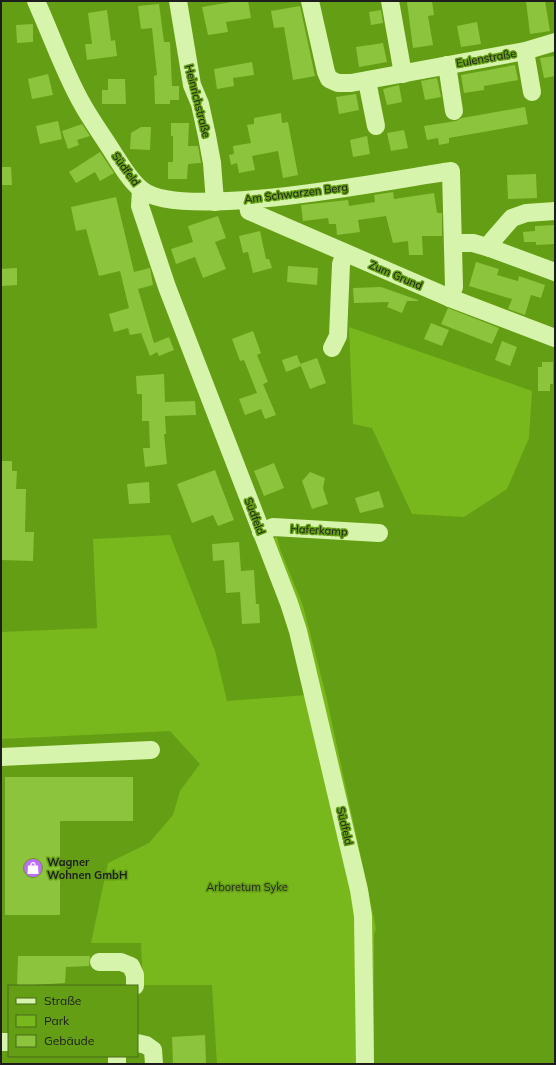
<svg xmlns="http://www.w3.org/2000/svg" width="556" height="1065" viewBox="0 0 556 1065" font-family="Mulish,sans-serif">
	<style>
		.green { fill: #79b81c }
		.building { fill: #8dc43d }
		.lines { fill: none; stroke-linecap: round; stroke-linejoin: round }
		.minor { stroke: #d6f4ab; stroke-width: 18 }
		.labels { text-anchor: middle; stroke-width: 3; stroke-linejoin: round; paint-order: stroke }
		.street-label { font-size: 11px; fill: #1d1d1d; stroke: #649e14 }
		.poi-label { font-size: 11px; font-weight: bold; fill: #1d1d1d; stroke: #649e14; text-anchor: start }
		.park-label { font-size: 11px; fill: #272924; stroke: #649e14 }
	</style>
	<rect width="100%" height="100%" fill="#649e14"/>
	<!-- green -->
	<g class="green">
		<path d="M349 327 532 391 529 438 507 489 464 517 412 514 372 428 353 424Z"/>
		<path d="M170 535 215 651 227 701 307 695 290 627 257 542 277 537 280 549 303 606 326 695 372 909 376 929 374 934V1064H217L212 985H143L141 943H91L108 863 149 843 173 815 180 791 200 764 170 731 1 739V632L97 628 93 539Z"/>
	</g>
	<!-- building -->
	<g class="building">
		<path d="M237 1H248L251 18 226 22 228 32 208 35 202 7Z"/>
		<path d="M412 1H432L434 15 428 16 433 45 413 48 407 2Z"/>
		<path d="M526 1H545L550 31 530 34Z"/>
		<path d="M159 4 164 42H170L172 86H179V100H170V104H155L154 76 157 75 152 28 141 29 138 6Z"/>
		<path d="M300 6 315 76 293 80 284 27 274 28 271 11Z"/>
		<path d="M107 10 111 41 115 40 117 56 87 60 85 44H92L88 13Z"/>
		<path d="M381 10 383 23 371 25 369 12Z"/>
		<path d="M477 22 481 44 461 47 457 26Z"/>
		<path d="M33 24V42L17 43 16 25Z"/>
		<path d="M383 43 387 62 359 67 356 47Z"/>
		<path d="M555 56V76L544 78 540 58Z"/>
		<path d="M252 62 254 75 233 78 234 86 217 89 214 69Z"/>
		<path d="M515 65 518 80 484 86V90L464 93 461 75Z"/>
		<path d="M48 74 53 95 32 99 28 79Z"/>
		<path d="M437 78 441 97 425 100 421 81Z"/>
		<path d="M108 79H125L126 104H102V90H108Z"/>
		<path d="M399 85 402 102 387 105 383 89Z"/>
		<path d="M356 94 359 110 339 114 336 97Z"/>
		<path d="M525 107 528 124 449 138V143L439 145 438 138 427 140 424 126 456 121 462 118Z"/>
		<path d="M281 113 282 123 288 122 298 175 283 178 278 151 252 156 255 170 239 173 237 163 231 165 229 155 234 154 233 146 251 143 247 125 254 124V118Z"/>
		<path d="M58 121 62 139 40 144 36 126Z"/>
		<path d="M171 123H189L188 146H198L201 163 188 164 187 179H168V162H173V136H171Z"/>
		<path d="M82 124 90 136 77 140 79 145 68 149 62 131Z"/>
		<path d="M141 127H151L150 150 130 149 131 133Z"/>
		<path d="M404 130 408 148 391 151 387 133Z"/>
		<path d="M367 136 370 154 353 157 350 140Z"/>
		<path d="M100 152 114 173 100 181 95 172 76 183 69 172Z"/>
		<path d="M1 167H11L12 185H1Z"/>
		<path d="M536 174 537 198 508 199 507 175Z"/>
		<path d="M393 192 394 199 434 193 437 213H442V236H422L423 255H409L408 241 393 243 386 216 358 220 360 232 337 235 336 224H329L328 218 303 221 301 205 348 200 349 206 375 202 374 195Z"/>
		<path d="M116 197 134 272 150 268 153 285 138 289 154 343 169 337 174 350 159 356 157 352 150 356 141 333 130 335 128 328 114 332 109 314 129 308 120 271 99 276 86 229 76 231 71 207Z"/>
		<path d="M218 216 226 238 215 242 226 269 203 278 195 257 176 264 171 249 193 242 188 226Z"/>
		<path d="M555 225V244L536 245V242H524L523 232 535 231V226Z"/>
		<path d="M260 231 266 259H269L272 268 253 273 248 252 243 253 239 236Z"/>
		<path d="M476 262 499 269 497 275 518 281 519 276 545 285 541 298 531 295 525 315 508 309 512 299 469 286Z"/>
		<path d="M288 266 318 268 317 285 287 282Z"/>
		<path d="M17 268V285L1 286V269Z"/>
		<path d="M381 287 418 300V301H407L402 313 387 307 389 302 354 303 353 288Z"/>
		<path d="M448 308 499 328 492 344 441 324Z"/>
		<path d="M431 323 449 330 442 346 424 339Z"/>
		<path d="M253 331 261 353 257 355 268 382 263 384 276 415 265 419 261 409 245 415 239 399 257 393 244 360 240 361 232 339Z"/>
		<path d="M502 341 517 347 510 366 495 360Z"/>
		<path d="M297 355 301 366 286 372 282 360Z"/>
		<path d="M317 358 326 383 310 389 300 364Z"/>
		<path d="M542 362H553V384H550V391H538V367H542Z"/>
		<path d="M164 374 165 402 195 401 196 415 165 416 166 434H164L167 464 145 467 143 448H150L149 421H142V394H137L136 376Z"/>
		<path d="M1 461H12V471H17L16 489H26L25 532H34L33 561 1 560Z"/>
		<path d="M274 463 284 488 264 496 254 471Z"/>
		<path d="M215 470 234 520 218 526 213 515 192 523 177 484Z"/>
		<path d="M310 472 325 478 323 488 328 504 312 509 302 481Z"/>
		<path d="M149 482 150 503 129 504 127 484Z"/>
		<path d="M379 491 384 507 360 513 355 498Z"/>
		<path d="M239 542 241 571 254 570 256 604H259L260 623 242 624 240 592 226 593 224 560 213 561 212 544Z"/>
		<path d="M5 777H133V821H60V915H5Z"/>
		<path d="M18 956H90L89 966 66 967 65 983 17 986Z"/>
		<path d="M205 1035 206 1064H173L172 1037Z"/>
	</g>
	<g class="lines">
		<!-- minor -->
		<g class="minor">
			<path d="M36 1C51 34 63 69 80 100 90 119 103 136 114 154 122 166 130 181 142 190 182 222 395 179 451 171L454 287 450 298"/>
			<path d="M178 1 192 85 200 104 207 136 212 163 215 202"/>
			<path d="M310 1 326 72 329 79 338 83H351L525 51 555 42"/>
			<path d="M390 1 403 74"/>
			<path d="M525 51 532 92"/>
			<path d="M447 65 454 111"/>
			<path d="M367 81 376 126"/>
			<path d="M141 190 140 206 167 287 289 603 298 631 359 890 363 916 365 1064"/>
			<path d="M247 200 249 211 450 298 555 338"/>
			<path d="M454 243H473L490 248 555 272"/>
			<path d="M490 248 492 241 512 218 526 213 555 211"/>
			<path d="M332 348 338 336 341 264 345 254"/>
			<path d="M261 532 273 527 379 533"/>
			<path d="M1 757 151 750"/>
			<path d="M99 962H121L131 966 135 975V986"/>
			<path d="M1 1042H9"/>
			<path d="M137 1043 146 1045 153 1050 154 1064"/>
			<path d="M117 1056V1064"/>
		</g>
	</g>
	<!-- icons -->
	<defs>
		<symbol id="shop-disc" viewBox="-11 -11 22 22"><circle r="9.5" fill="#c06dff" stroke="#649e14"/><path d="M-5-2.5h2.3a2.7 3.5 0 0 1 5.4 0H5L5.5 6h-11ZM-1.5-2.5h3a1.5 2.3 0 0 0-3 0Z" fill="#fff"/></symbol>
	</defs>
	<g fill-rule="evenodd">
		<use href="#shop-disc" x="22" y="857" width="22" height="22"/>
	</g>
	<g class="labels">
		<!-- street labels -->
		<g class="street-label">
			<text transform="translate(486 58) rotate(-10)" y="4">Eulenstraße</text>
			<text transform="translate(198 101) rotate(76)" y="4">Heinrichstraße</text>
			<text transform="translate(126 169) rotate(54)" y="4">Südfeld</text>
			<text transform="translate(296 193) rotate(-7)" y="4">Am Schwarzen Berg</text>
			<text transform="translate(396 275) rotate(23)" y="4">Zum Grund</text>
			<text transform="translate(255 516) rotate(69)" y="4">Südfeld</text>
			<text transform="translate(319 530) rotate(3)" y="4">Haferkamp</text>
			<text transform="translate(345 826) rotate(77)" y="4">Südfeld</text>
		</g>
		<!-- poi labels -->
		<g class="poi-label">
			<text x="47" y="866">Wagner<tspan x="47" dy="13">Wohnen GmbH</tspan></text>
		</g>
		<!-- park labels -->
		<g class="park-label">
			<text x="247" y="891">Arboretum Syke</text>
		</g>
	</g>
	<!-- border -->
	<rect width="556" height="1065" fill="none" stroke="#1d1d1d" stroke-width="4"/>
	<!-- legend -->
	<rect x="8" y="985" width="130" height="72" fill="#649e14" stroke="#486a18"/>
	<rect x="16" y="998" width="20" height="6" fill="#d6f4ab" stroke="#486a18"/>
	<text x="44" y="1005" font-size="12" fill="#1d1d1d">Straße</text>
	<rect x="16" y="1015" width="20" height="12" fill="#79b81c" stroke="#486a18"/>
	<text x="44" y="1025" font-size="12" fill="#1d1d1d">Park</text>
	<rect x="16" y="1035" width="20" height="12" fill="#8dc43d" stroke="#486a18"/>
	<text x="44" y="1045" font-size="12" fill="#1d1d1d">Gebäude</text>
</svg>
